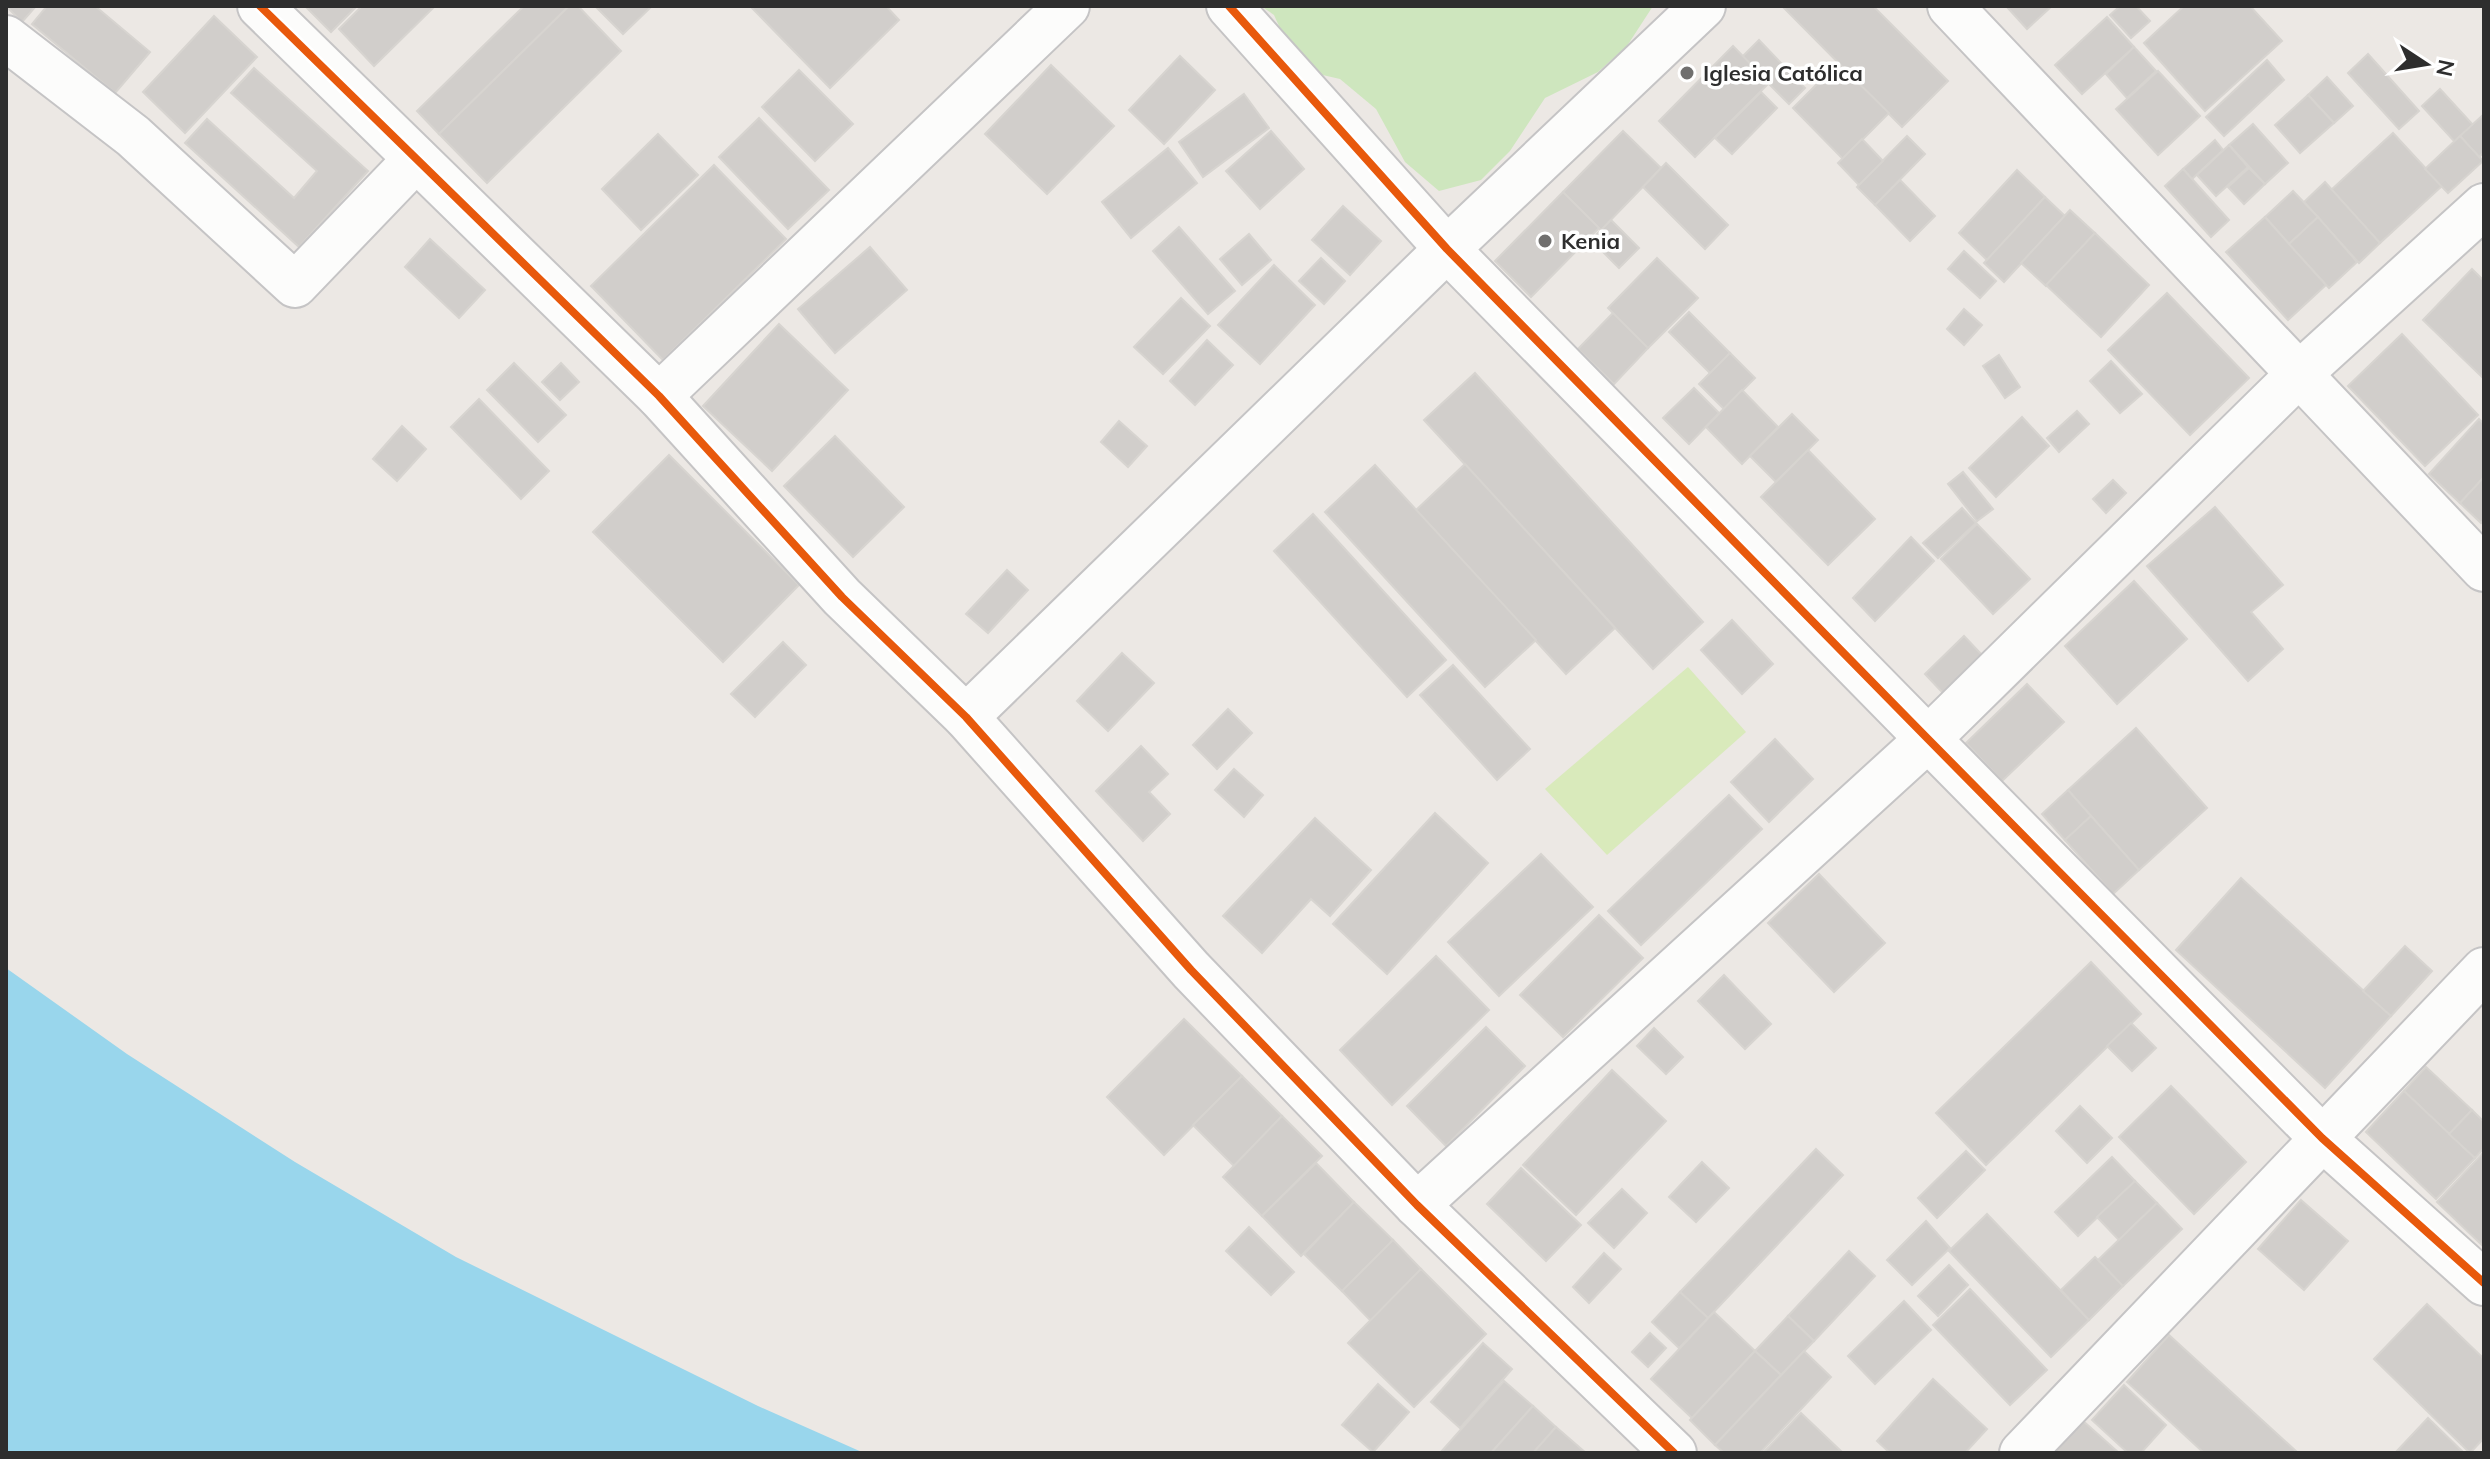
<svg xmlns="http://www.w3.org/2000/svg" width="2490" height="1459" viewBox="0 0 2490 1459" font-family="Mulish,sans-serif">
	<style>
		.green { fill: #cee6be }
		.pitch { fill: #d9eabb }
		.water { fill: #99d6ec }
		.building { fill: #d1cecb; stroke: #d7d4d0; stroke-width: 2 }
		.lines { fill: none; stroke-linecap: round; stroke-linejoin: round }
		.minor-casing { stroke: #c5c4c5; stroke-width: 48 }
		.minor { stroke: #fcfcfb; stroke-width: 44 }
		.cycleway-casing { stroke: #fff; stroke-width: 13 }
		.cycleway { stroke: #e8590c; stroke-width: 8 }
		.poi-dot { fill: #706f6e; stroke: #fff; stroke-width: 3 }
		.labels { text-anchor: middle; stroke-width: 7; stroke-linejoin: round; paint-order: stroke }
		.poi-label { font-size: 22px; font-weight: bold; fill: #2e2e2e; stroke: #fff; text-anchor: start }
	</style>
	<rect width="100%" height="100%" fill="#ece8e4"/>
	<!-- green -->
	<path class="green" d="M1261 6H1653L1627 46 1598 72 1545 98 1510 151 1481 180 1439 191 1405 162 1376 109 1340 79 1314 73 1283 35 1274 15Z"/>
	<!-- pitch -->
	<path class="pitch" d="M1688 667 1746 732 1607 855 1545 789Z"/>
	<!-- water -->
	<path class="water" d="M6 968 127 1054 295 1162 456 1257 758 1406 864 1453H6Z"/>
	<!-- building -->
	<g class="building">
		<path d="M6 6H36L22 22Z"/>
		<path d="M47 6H95L150 52 115 93 32 24Z"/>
		<path d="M305 6H357L331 32Z"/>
		<path d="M362 6H435L374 66 339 29Z"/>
		<path d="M524 6H569L439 134 417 111Z"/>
		<path d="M569 6H578L621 51 487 183 439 134Z"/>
		<path d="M595 6H652L623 34Z"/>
		<path d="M750 6H886L899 20 830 88Z"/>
		<path d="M1782 6H1873L1948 81 1902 127Z"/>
		<path d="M2006 6H2052L2027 29Z"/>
		<path d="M2120 6H2136L2150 21 2131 38 2110 15Z"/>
		<path d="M2184 6H2250L2282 41 2205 111 2144 43Z"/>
		<path d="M214 16 257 57 185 133 143 92Z"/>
		<path d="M2107 17 2134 47 2082 94 2055 65Z"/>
		<path d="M1759 40 1805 88 1789 104 1742 57Z"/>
		<path d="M1733 46 1769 83 1695 157 1659 121Z"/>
		<path d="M2134 47 2156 71 2127 98 2106 74Z"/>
		<path d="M2368 54 2419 111 2399 129 2348 73Z"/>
		<path d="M1180 56 1215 90 1164 144 1129 110Z"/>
		<path d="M2267 60 2284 80 2224 136 2206 117Z"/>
		<path d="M1838 63 1889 113 1843 159 1793 108Z"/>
		<path d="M1051 65 1114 126 1047 194 985 134Z"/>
		<path d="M254 68 368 171 299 247 185 143 207 119 294 198 317 171 231 93Z"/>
		<path d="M799 70 853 124 815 161 762 107Z"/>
		<path d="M2158 71 2200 116 2158 155 2116 109Z"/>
		<path d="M2327 77 2353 106 2334 123 2308 95Z"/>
		<path d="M2440 89 2473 125 2455 142 2422 106Z"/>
		<path d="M1761 92 1777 108 1732 154 1715 138Z"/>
		<path d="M1244 94 1269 128 1203 177 1179 142Z"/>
		<path d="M2308 95 2334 123 2300 153 2275 125Z"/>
		<path d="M2484 114V152L2479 157 2460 136Z"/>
		<path d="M759 118 829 190 788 229 719 157Z"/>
		<path d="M2253 124 2288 163 2265 184 2229 145Z"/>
		<path d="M1271 131 1304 169 1260 209 1226 171Z"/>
		<path d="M1623 131 1661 168 1601 230 1563 192Z"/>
		<path d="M2393 133 2442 186 2380 243 2331 190Z"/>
		<path d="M658 134 698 175 641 230 602 189Z"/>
		<path d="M1907 136 1925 154 1875 205 1857 187Z"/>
		<path d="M2460 136 2483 161 2448 193 2425 169Z"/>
		<path d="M1862 139 1883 161 1859 185 1838 163Z"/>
		<path d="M2215 140 2223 150 2192 179 2183 169Z"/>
		<path d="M2229 145 2248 167 2216 196 2197 175Z"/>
		<path d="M1168 148 1197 183 1131 238 1102 202Z"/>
		<path d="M1666 163 1728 225 1705 249 1643 187Z"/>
		<path d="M714 165 786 239 663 360 591 286Z"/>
		<path d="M2249 168 2265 184 2244 204 2228 187Z"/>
		<path d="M2183 169 2229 220 2211 237 2165 186Z"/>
		<path d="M2017 170 2045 197 1987 260 1959 233Z"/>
		<path d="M1900 180 1935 216 1910 241 1875 205Z"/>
		<path d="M2325 182 2380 243 2359 263 2304 202Z"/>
		<path d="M2293 191 2318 217 2289 244 2265 217Z"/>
		<path d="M1563 192 1599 228 1531 297 1495 261Z"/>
		<path d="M2045 197 2065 216 2004 282 1984 263Z"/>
		<path d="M1343 206 1381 241 1350 275 1312 240Z"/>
		<path d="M2070 210 2095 233 2046 286 2021 263Z"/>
		<path d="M2265 217 2326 285 2288 320 2226 252Z"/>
		<path d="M2318 217 2357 262 2329 288 2289 244Z"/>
		<path d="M1611 220 1639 248 1619 268 1591 240Z"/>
		<path d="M1179 227 1235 291 1208 314 1153 251Z"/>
		<path d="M2095 233 2149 285 2101 337 2046 285Z"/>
		<path d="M1249 234 1271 260 1242 285 1220 259Z"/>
		<path d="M430 239 485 290 459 318 405 267Z"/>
		<path d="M870 247 907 290 835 353 798 309Z"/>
		<path d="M1964 251 1996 281 1980 298 1948 269Z"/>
		<path d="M1321 258 1345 281 1324 304 1299 281Z"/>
		<path d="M1657 258 1698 298 1648 348 1608 308Z"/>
		<path d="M1274 265 1315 305 1260 364 1218 325Z"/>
		<path d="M2472 269 2484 281V379L2423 320Z"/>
		<path d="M2167 293 2249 378 2190 435 2108 350Z"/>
		<path d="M1181 298 1210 326 1163 374 1134 347Z"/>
		<path d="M1964 309 1982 325 1964 345 1947 329Z"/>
		<path d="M1689 312 1730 353 1710 373 1669 332Z"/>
		<path d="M1613 313 1648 348 1614 384 1578 349Z"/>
		<path d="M779 324 848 390 772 471 703 406Z"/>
		<path d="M2402 334 2478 415 2425 466 2348 386Z"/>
		<path d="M1207 340 1233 365 1195 405 1170 381Z"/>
		<path d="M1730 353 1755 378 1724 409 1699 384Z"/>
		<path d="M1999 355 2020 387 2005 398 1983 366Z"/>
		<path d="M2111 361 2142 394 2120 413 2090 381Z"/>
		<path d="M514 363 566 415 538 442 487 390Z"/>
		<path d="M561 363 579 382 560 400 542 382Z"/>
		<path d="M1475 373 1703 622 1653 669 1424 420Z"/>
		<path d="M1694 388 1719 413 1689 444 1663 418Z"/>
		<path d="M1742 390 1778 427 1742 464 1706 427Z"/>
		<path d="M479 399 549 471 521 499 451 427Z"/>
		<path d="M2077 411 2089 424 2059 452 2047 438Z"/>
		<path d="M1792 414 1818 440 1776 482 1750 456Z"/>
		<path d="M2022 417 2049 446 1996 497 1969 468Z"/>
		<path d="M2479 419 2484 424V477L2460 503 2429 474Z"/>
		<path d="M1119 421 1147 446 1128 467 1101 442Z"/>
		<path d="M402 426 426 449 397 481 373 459Z"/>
		<path d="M835 436 904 507 853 557 784 486Z"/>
		<path d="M1808 450 1875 519 1828 565 1761 497Z"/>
		<path d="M669 455 799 585 723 662 593 532Z"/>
		<path d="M1465 464 1615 628 1566 674 1416 510Z"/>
		<path d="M1375 465 1536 640 1485 687 1325 512Z"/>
		<path d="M1963 472 1993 509 1977 521 1948 484Z"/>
		<path d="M2484 477V520L2481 523 2460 503Z"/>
		<path d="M2113 480 2126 493 2106 513 2093 499Z"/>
		<path d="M2215 507 2283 585 2251 612 2283 649 2248 681 2147 566Z"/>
		<path d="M1962 508 1976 523 1938 558 1923 543Z"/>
		<path d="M1313 514 1446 660 1407 697 1274 551Z"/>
		<path d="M1977 524 2030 579 1993 614 1941 559Z"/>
		<path d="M1911 537 1934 561 1875 621 1853 598Z"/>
		<path d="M1007 570 1028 590 988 633 966 614Z"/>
		<path d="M2134 581 2187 639 2117 704 2065 646Z"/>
		<path d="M1732 620 1773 664 1742 694 1701 650Z"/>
		<path d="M1964 636 1982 655 1943 693 1925 674Z"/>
		<path d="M783 642 806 665 755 717 731 694Z"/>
		<path d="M1122 653 1154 683 1108 731 1077 701Z"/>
		<path d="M1453 665 1530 749 1497 780 1420 695Z"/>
		<path d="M2027 684 2064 722 2002 781 1966 743Z"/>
		<path d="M1228 709 1252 733 1217 769 1193 745Z"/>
		<path d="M2136 728 2207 808 2139 870 2068 790Z"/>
		<path d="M1775 739 1813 779 1769 822 1731 782Z"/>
		<path d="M1141 746 1168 774 1149 792 1170 814 1143 841 1096 791Z"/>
		<path d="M1234 769 1263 795 1244 817 1215 790Z"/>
		<path d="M2068 790 2091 816 2065 840 2042 814Z"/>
		<path d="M1729 795 1762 829 1641 945 1608 911Z"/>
		<path d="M1435 813 1488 863 1387 974 1333 924Z"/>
		<path d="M2091 816 2139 870 2113 894 2065 840Z"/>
		<path d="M1315 818 1371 870 1330 916 1311 899 1262 953 1223 916Z"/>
		<path d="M1541 854 1593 907 1499 996 1448 942Z"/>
		<path d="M1819 874 1885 943 1834 992 1768 923Z"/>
		<path d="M2241 878 2391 1016 2325 1088 2176 950Z"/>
		<path d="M1599 915 1643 958 1563 1037 1520 995Z"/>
		<path d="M2405 946 2432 971 2391 1016 2363 991Z"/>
		<path d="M1436 956 1489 1010 1392 1105 1340 1050Z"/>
		<path d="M2091 962 2141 1014 1986 1165 1936 1113Z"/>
		<path d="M1724 975 1771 1024 1745 1049 1698 1001Z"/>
		<path d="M1184 1019 1242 1076 1164 1155 1107 1097Z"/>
		<path d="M2131 1023 2156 1048 2132 1071 2107 1046Z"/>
		<path d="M1486 1027 1525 1066 1446 1146 1407 1106Z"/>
		<path d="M1654 1028 1683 1057 1666 1074 1637 1046Z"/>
		<path d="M2426 1067 2472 1110 2449 1134 2404 1091Z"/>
		<path d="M1612 1070 1666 1121 1576 1215 1523 1165Z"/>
		<path d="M1242 1076 1282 1116 1234 1166 1193 1125Z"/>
		<path d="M2171 1086 2246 1162 2194 1214 2119 1137Z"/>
		<path d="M2404 1091 2475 1158 2436 1199 2366 1132Z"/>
		<path d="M2080 1106 2112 1138 2087 1163 2056 1131Z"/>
		<path d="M2472 1110 2484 1122V1148L2475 1158 2449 1134Z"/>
		<path d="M1282 1116 1322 1156 1262 1216 1223 1177Z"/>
		<path d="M1816 1149 1843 1175 1708 1318 1680 1292Z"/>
		<path d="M1966 1151 1985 1170 1937 1218 1918 1198Z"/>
		<path d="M2484 1152V1244L2483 1246 2437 1202Z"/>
		<path d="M2112 1157 2135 1181 2078 1236 2055 1212Z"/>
		<path d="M1702 1162 1729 1188 1696 1222 1669 1197Z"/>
		<path d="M1316 1163 1354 1202 1301 1256 1262 1216Z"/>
		<path d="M1521 1168 1581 1225 1546 1261 1487 1204Z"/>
		<path d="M2135 1181 2157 1203 2119 1240 2097 1217Z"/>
		<path d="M1622 1189 1647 1213 1614 1248 1588 1223Z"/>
		<path d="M2301 1200 2348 1241 2304 1290 2258 1249Z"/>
		<path d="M1354 1202 1393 1240 1342 1291 1304 1254Z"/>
		<path d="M2157 1203 2182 1229 2123 1286 2098 1260Z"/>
		<path d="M1987 1214 2089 1320 2051 1357 1949 1251Z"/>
		<path d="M1926 1221 1950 1248 1912 1285 1887 1260Z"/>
		<path d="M1249 1227 1294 1272 1271 1295 1226 1251Z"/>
		<path d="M1393 1240 1421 1269 1371 1321 1342 1291Z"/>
		<path d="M1849 1251 1875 1276 1814 1341 1788 1316Z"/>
		<path d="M1604 1253 1621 1269 1589 1303 1573 1287Z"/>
		<path d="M2095 1257 2123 1286 2089 1320 2061 1290Z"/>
		<path d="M1949 1265 1968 1285 1938 1316 1918 1296Z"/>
		<path d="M1421 1269 1486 1334 1414 1407 1348 1343Z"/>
		<path d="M1970 1289 2047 1370 2010 1405 1933 1325Z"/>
		<path d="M1680 1292 1708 1318 1679 1348 1652 1322Z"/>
		<path d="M1904 1301 1931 1330 1875 1384 1848 1356Z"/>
		<path d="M2427 1304 2484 1359V1438L2470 1453 2374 1359Z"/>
		<path d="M1714 1312 1755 1351 1692 1418 1651 1379Z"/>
		<path d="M1788 1316 1814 1341 1781 1375 1755 1351Z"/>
		<path d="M1650 1333 1666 1348 1648 1367 1632 1352Z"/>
		<path d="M2169 1335 2297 1452 2295 1453H2204L2127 1382Z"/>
		<path d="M1483 1343 1512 1369 1460 1428 1431 1402Z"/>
		<path d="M1755 1351 1781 1375 1715 1445 1690 1420Z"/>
		<path d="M1804 1351 1831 1377 1760 1453H1724L1715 1445Z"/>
		<path d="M1933 1379 1987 1429 1965 1453H1890L1877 1441Z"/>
		<path d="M1504 1381 1533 1406 1491 1453H1440Z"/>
		<path d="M1378 1384 1409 1412 1373 1452 1342 1425Z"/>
		<path d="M2124 1385 2166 1425 2141 1453H2128L2092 1420Z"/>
		<path d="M1533 1406 1556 1427 1533 1453H1491Z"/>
		<path d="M1801 1413 1841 1451 1763 1453Z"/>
		<path d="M2428 1418 2464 1453H2395Z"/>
		<path d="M2082 1420 2119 1453H2053Z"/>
		<path d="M1556 1427 1586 1453H1533Z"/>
	</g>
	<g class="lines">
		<defs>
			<g id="minor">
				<path d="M260 6 659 396 842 597 966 717 1191 970 1417 1205 1674 1453"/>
				<path d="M1229 6 1447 249 1928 739 2322 1138 2484 1283"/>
				<path d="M1950 6 2484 569"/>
				<path d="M6 38 133 136 295 285 416 159"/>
				<path d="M659 396 1067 6"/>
				<path d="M966 717 1447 249 1703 6"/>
				<path d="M1417 1205 1928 739 2298 375 2484 206"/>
				<path d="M2022 1453 2484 970"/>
			</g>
		</defs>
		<!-- minor casing -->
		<use href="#minor" class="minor-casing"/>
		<!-- minor -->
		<use href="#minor" class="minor"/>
		<defs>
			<g id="cycleway">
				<path d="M260 6 659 396 842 597 966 717 1191 970 1417 1205 1674 1453"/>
				<path d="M1229 6 1447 249 1928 739 2322 1138 2484 1283"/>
			</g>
		</defs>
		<!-- cycleway casing -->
		<use href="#cycleway" class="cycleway-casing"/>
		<!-- cycleway -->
		<use href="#cycleway" class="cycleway"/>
	</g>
	<!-- markers -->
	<g class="poi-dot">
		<circle cx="1687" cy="73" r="8"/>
		<circle cx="1545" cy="241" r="8"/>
	</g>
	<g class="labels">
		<!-- poi labels -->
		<g class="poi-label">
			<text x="1703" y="81">Iglesia Católica</text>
			<text x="1561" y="249">Kenia</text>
		</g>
	</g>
	<!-- border -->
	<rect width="2490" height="1459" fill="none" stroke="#2e2e2e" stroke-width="16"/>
	<!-- north arrow -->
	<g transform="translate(2426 64) rotate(102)" stroke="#ffffff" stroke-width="6" paint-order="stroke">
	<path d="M0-6L14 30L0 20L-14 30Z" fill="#2e2e2e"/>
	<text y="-12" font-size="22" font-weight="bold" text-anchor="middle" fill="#2e2e2e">N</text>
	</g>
</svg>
